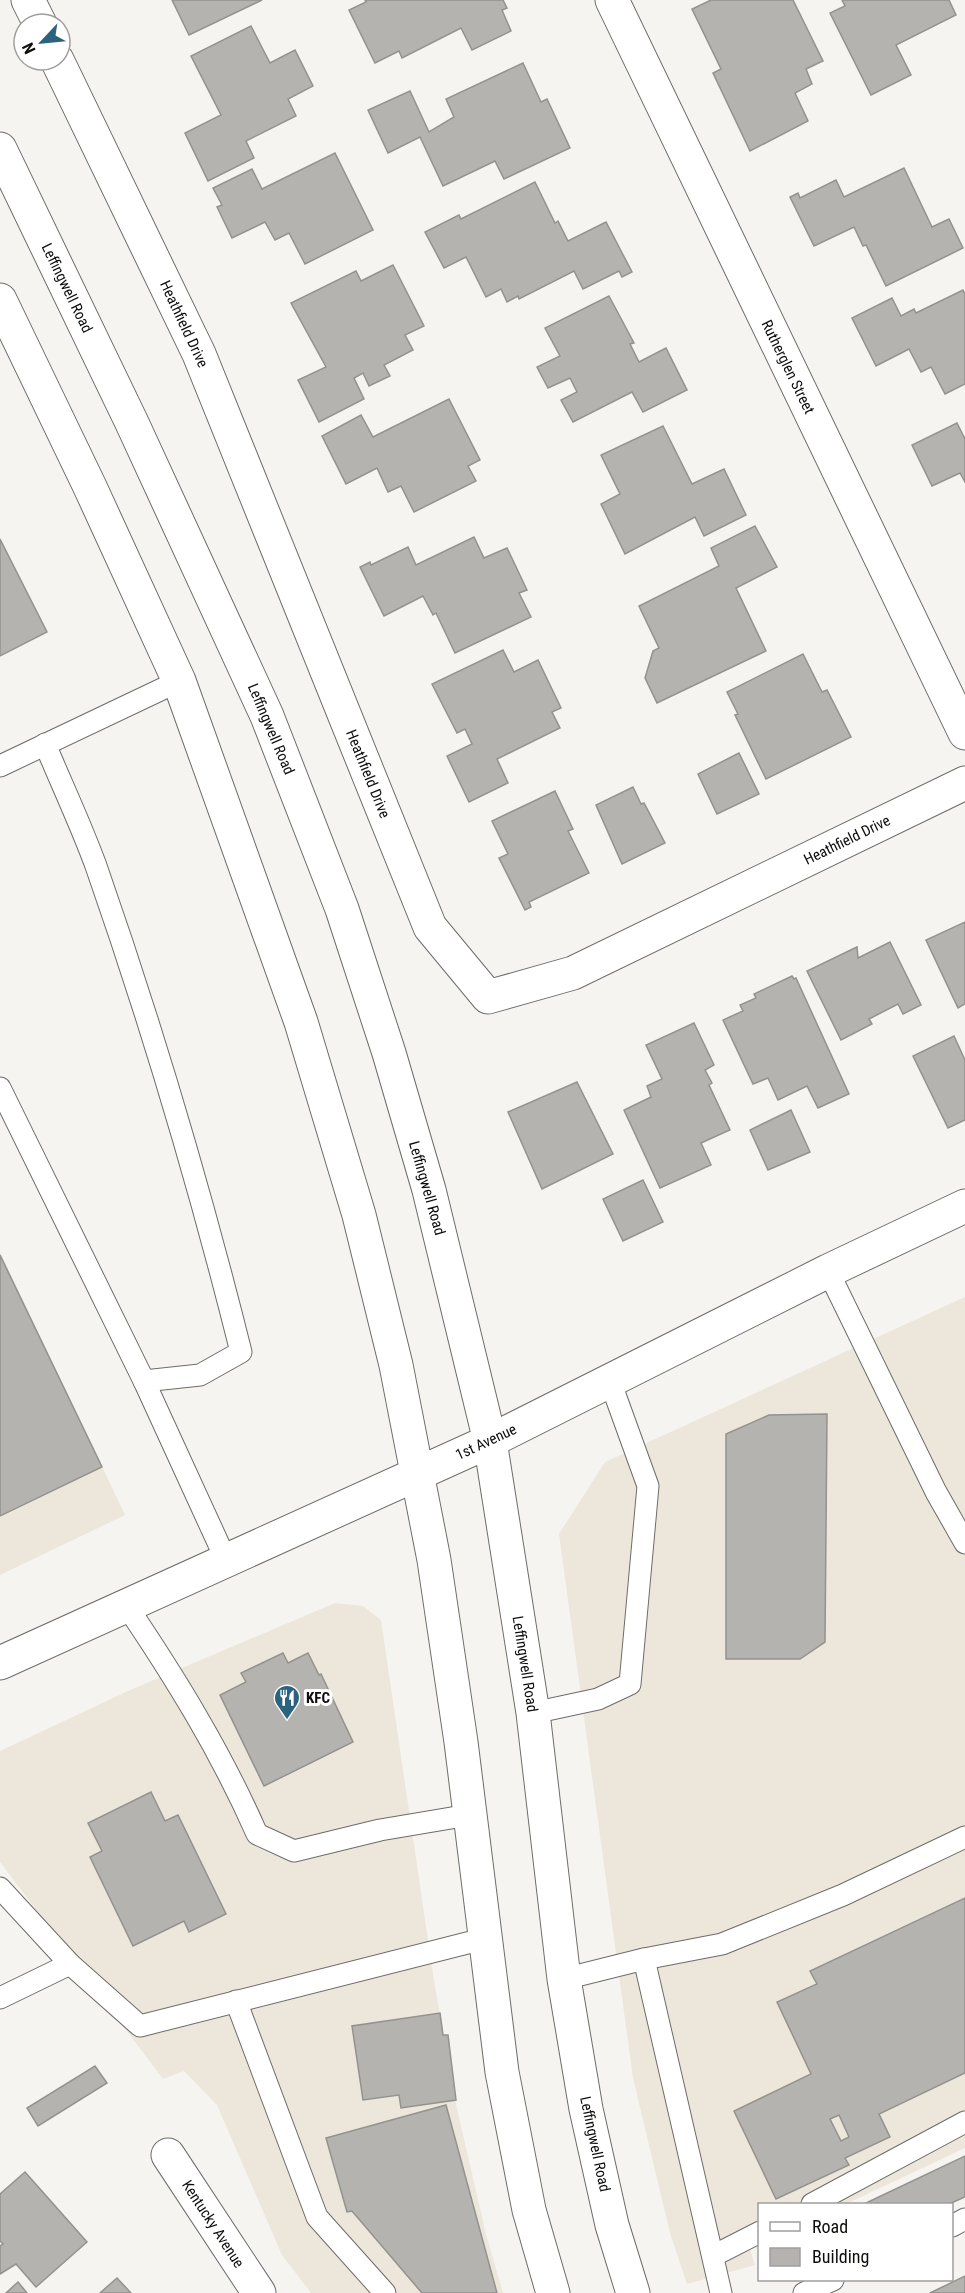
<svg xmlns="http://www.w3.org/2000/svg" width="965" height="2293" viewBox="0 0 965 2293" font-family="'Roboto Condensed',sans-serif">
	<style>
		.built { fill: #ece6db }
		.building { fill: #b5b3af; stroke: #94928e; stroke-width: 1.5; fill-rule: evenodd }
		.lines { fill: none; stroke-linecap: round; stroke-linejoin: round }
		.lane-casing { stroke: #6e6c68; stroke-width: 23 }
		.street-casing { stroke: #6e6c68; stroke-width: 35 }
		.secondary-casing { stroke: #6e6c68; stroke-width: 35 }
		.lane { stroke: #fff; stroke-width: 21 }
		.street { stroke: #fff; stroke-width: 33 }
		.secondary { stroke: #fff; stroke-width: 33 }
		.labels { text-anchor: middle; stroke-width: 6; stroke-linejoin: round; paint-order: stroke }
		.street-label { font-size: 15px; fill: #0e0d0c; stroke: #fff }
		.poi-label { font-size: 15px; font-weight: bold; fill: #0e0d0c; stroke: #fff; text-anchor: start }
	</style>
	<rect width="100%" height="100%" fill="#f6f4f0"/>
	<!-- built -->
	<g class="built">
		<path d="M0 1252 125 1515 0 1575Z"/>
		<path d="M965 1297V2148L846 2204H760L759 2246 750 2250 755 2265 687 2284 670 2233 633 2078 559 1534 605 1462Z"/>
		<path d="M335 1603 363 1606 381 1620 434 1981 457 2109 486 2234 503 2293H311L282 2255 217 2105 184 2071 163 2079 0 1862V1751L128 1691Z"/>
	</g>
	<!-- building -->
	<g class="building">
		<path d="M172 0H262L189 35Z"/>
		<path d="M365 0H503L507 8 502 10 511 31 472 50 461 28 402 58 399 51 375 63 349 10 366 2Z"/>
		<path d="M711 0H793L823 61 806 69 812 84 795 93 808 121 750 151 713 73 721 69 692 9Z"/>
		<path d="M842 0H949L956 15 896 45 911 75 871 95 830 13 845 6Z"/>
		<path d="M251 26 270 63 295 50 313 86 288 99 296 116 246 141 254 158 208 181 185 133 221 115 191 56Z"/>
		<path d="M523 63 541 102 547 99 570 148 504 179 495 161 443 186 420 137 388 153 368 110 410 91 429 132 454 117 446 99Z"/>
		<path d="M335 153 373 230 305 264 289 233 275 240 265 222 232 238 217 207 222 205 213 188 252 169 262 189Z"/>
		<path d="M904 168 932 227 949 219 963 248 886 286 866 245 863 246 854 227 814 246 790 197 798 193 800 198 836 180 844 197Z"/>
		<path d="M535 182 555 223 558 221 568 241 606 222 632 272 622 277 619 271 583 289 574 271 519 299 518 296 507 302 501 289 486 297 466 257 444 268 425 232 459 215 461 219Z"/>
		<path d="M393 265 424 326 405 335 413 350 384 365 390 376 369 386 363 373 354 378 364 399 319 422 298 380 326 367 291 303 356 271 361 281Z"/>
		<path d="M963 290 965 294V384L945 394 931 367 921 372 909 349 876 366 852 318 892 298 901 316 914 309 916 313Z"/>
		<path d="M609 296 634 343 630 344 639 362 666 348 687 390 643 412 632 392 573 422 561 400 577 392 570 378 548 388 537 367 560 356 545 328Z"/>
		<path d="M449 399 480 460 468 466 476 481 414 512 401 486 388 492 377 468 346 484 322 436 361 415 373 437Z"/>
		<path d="M957 423 965 439V482L960 473 932 486 912 445Z"/>
		<path d="M663 426 692 484 724 469 746 515 704 536 695 517 625 554 601 504 620 494 601 455Z"/>
		<path d="M755 526 777 567 736 588 766 651 657 703 645 678 653 651 659 648 639 606 719 566 711 548Z"/>
		<path d="M474 537 484 558 507 548 527 590 519 593 531 617 455 653 436 613 433 615 423 596 384 616 360 567 370 562 371 565 408 547 416 565Z"/>
		<path d="M0 539 47 632 0 656Z"/>
		<path d="M503 650 514 672 538 660 561 708 552 712 560 728 497 759 508 783 469 802 447 756 472 744 465 729 457 733 432 684Z"/>
		<path d="M803 654 822 692 827 690 851 737 766 779 735 715 738 714 727 692Z"/>
		<path d="M739 753 759 794 717 814 698 774Z"/>
		<path d="M633 787 641 804 644 803 665 843 622 864 596 805Z"/>
		<path d="M555 791 573 829 568 831 589 873 529 902 531 907 525 910 499 858 508 854 492 821Z"/>
		<path d="M965 922V1004L958 1008 926 940Z"/>
		<path d="M890 942 921 1005 903 1014 898 1004 869 1019 872 1024 841 1040 807 971 857 947 858 958Z"/>
		<path d="M792 976 794 979 796 978 849 1094 818 1108 807 1086 778 1100 768 1078 753 1084 723 1020 743 1011 740 1005 756 998 754 994Z"/>
		<path d="M694 1023 714 1065 705 1070 712 1083 709 1085 730 1130 701 1143 711 1165 660 1188 624 1110 651 1097 647 1086 662 1079 646 1045Z"/>
		<path d="M954 1036 965 1060V1120L948 1128 913 1056Z"/>
		<path d="M577 1082 613 1154 542 1189 508 1112Z"/>
		<path d="M791 1110 810 1152 768 1170 750 1130Z"/>
		<path d="M643 1180 663 1222 623 1241 603 1199Z"/>
		<path d="M0 1255 102 1467 0 1516Z"/>
		<path d="M827 1414 825 1642 800 1659H726V1434L769 1415Z"/>
		<path d="M283 1653 288 1663 308 1653 319 1675 321 1674 353 1742 264 1786 220 1695 246 1682 241 1673Z"/>
		<path d="M151 1792 165 1821 178 1815 226 1914 189 1932 184 1921 133 1946 90 1857 102 1851 88 1823Z"/>
		<path d="M965 1898V2073L879 2114 890 2137 845 2158 849 2165 776 2199 734 2111 811 2074 777 2002 817 1984 810 1971ZM839 2115 849 2137 841 2141 830 2119Z"/>
		<path d="M440 2013 443 2035H448L456 2100 401 2108 399 2095 363 2100 352 2026Z"/>
		<path d="M95 2066 107 2083 38 2126 27 2108Z"/>
		<path d="M446 2105 497 2293H422L352 2211 347 2212 326 2138Z"/>
		<path d="M965 2156V2197L949 2204H864Z"/>
		<path d="M25 2172 87 2242 36 2287 16 2264 0 2274V2246L3 2244 0 2241V2194Z"/>
		<path d="M965 2276V2293H930Z"/>
		<path d="M117 2278 131 2293H100Z"/>
		<path d="M18 2282 27 2293H6Z"/>
	</g>
	<g class="lines">
		<defs>
			<g id="lane">
				<path d="M0 766 179 681"/>
				<path d="M0 1088 144 1381 200 1375 241 1352C200 1188 152 1026 96 866 81 825 62 785 45 744"/>
				<path d="M828 1271 936 1492 965 1543"/>
				<path d="M144 1381 226 1560"/>
				<path d="M126 1605C176 1679 221 1752 257 1834L294 1851 380 1830 469 1815"/>
				<path d="M533 1713 598 1699 630 1684 648 1486 610 1381"/>
				<path d="M0 1888 70 1964 0 1998"/>
				<path d="M644 1959 721 2293"/>
				<path d="M70 1964 140 2026 483 1939"/>
				<path d="M564 1979 644 1959 722 1944 843 1895 965 1837"/>
				<path d="M236 2001 317 2217 385 2293"/>
				<path d="M812 2204 965 2122"/>
				<path d="M952 2226 965 2219"/>
				<path d="M713 2256 760 2232"/>
				<path d="M804 2293 833 2280"/>
			</g>
			<g id="street">
				<path d="M28 0 40 24"/>
				<path d="M612 0 965 733"/>
				<path d="M57 60 199 354 430 927 488 997 573 973 965 783"/>
				<path d="M168 2155 259 2293"/>
			</g>
			<g id="secondary">
				<path d="M0 149 132 423 267 716 342 909 389 1053 429 1190 490 1441 533 1713 564 1979 586 2109 612 2225 633 2293"/>
				<path d="M0 300 90 487 179 681 301 1022 359 1215 396 1365 434 1560 461 1742 502 2072 529 2210 553 2293"/>
				<path d="M0 1663 490 1441 828 1271 965 1206"/>
			</g>
		</defs>
		<!-- lane casing -->
		<use href="#lane" class="lane-casing"/>
		<!-- street casing -->
		<use href="#street" class="street-casing"/>
		<!-- secondary casing -->
		<use href="#secondary" class="secondary-casing"/>
		<!-- lane -->
		<use href="#lane" class="lane"/>
		<!-- street -->
		<use href="#street" class="street"/>
		<!-- secondary -->
		<use href="#secondary" class="secondary"/>
	</g>
	<!-- icons -->
	<defs>
		<symbol id="restaurant-pin" viewBox="-11 -11 22 30"><path d="M0 17L-7.5 6A9.5 9.5 0 1 1 7.5 6Z" fill="#2b627d" stroke="#fff"/><path d="M-5-6h1v4h1v-4h1v4h1v-4h1v5L-1.5 .5V6h-2V.5L-5-1ZM5-6V6H3V1.5H1.5Q1.5-4 5-6Z" fill="#fff"/></symbol>
	</defs>
	<g fill-rule="evenodd">
		<use href="#restaurant-pin" x="272" y="1683" width="30" height="40"/>
	</g>
	<g class="labels">
		<!-- street labels -->
		<g class="street-label">
			<text transform="translate(67 288) rotate(64)" y="5">Leffingwell Road</text>
			<text transform="translate(184 324) rotate(65)" y="5">Heathfield Drive</text>
			<text transform="translate(788 367) rotate(64)" y="5">Rutherglen Street</text>
			<text transform="translate(271 729) rotate(67)" y="5">Leffingwell Road</text>
			<text transform="translate(368 774) rotate(68)" y="5">Heathfield Drive</text>
			<text transform="translate(847 840) rotate(-26)" y="5">Heathfield Drive</text>
			<text transform="translate(427 1188) rotate(74)" y="5">Leffingwell Road</text>
			<text transform="translate(486 1442) rotate(-25)" y="5">1st Avenue</text>
			<text transform="translate(525 1664) rotate(81)" y="5">Leffingwell Road</text>
			<text transform="translate(595 2144) rotate(78)" y="5">Leffingwell Road</text>
			<text transform="translate(213 2224) rotate(57)" y="5">Kentucky Avenue</text>
		</g>
		<!-- poi labels -->
		<g class="poi-label">
			<text x="306" y="1703">KFC</text>
		</g>
	</g>
	<!-- legend -->
	<rect x="758" y="2203" width="195" height="78" fill="#ffffff" stroke="#9f9e9e" stroke-width="1.5"/>
	<rect x="770" y="2222" width="30" height="9" fill="#ffffff" stroke="#9f9e9e" stroke-width="1.5"/>
	<text x="812" y="2233" font-size="18" fill="#0e0d0c">Road</text>
	<rect x="770" y="2248" width="30" height="18" fill="#b5b3af" stroke="#9f9e9e" stroke-width="1.5"/>
	<text x="812" y="2263" font-size="18" fill="#0e0d0c">Building</text>
	<!-- north arrow -->
	<g transform="translate(42 42) rotate(244)"><circle r="28" fill="#ffffff" stroke="#9f9e9e" stroke-width="1.5"/>
	<path d="M0-4.5L10 22L0 15L-10 22Z" fill="#2b627d"/>
	<text y="-9" font-size="16" font-weight="bold" text-anchor="middle" fill="#0e0d0c">N</text>
	</g>
</svg>
